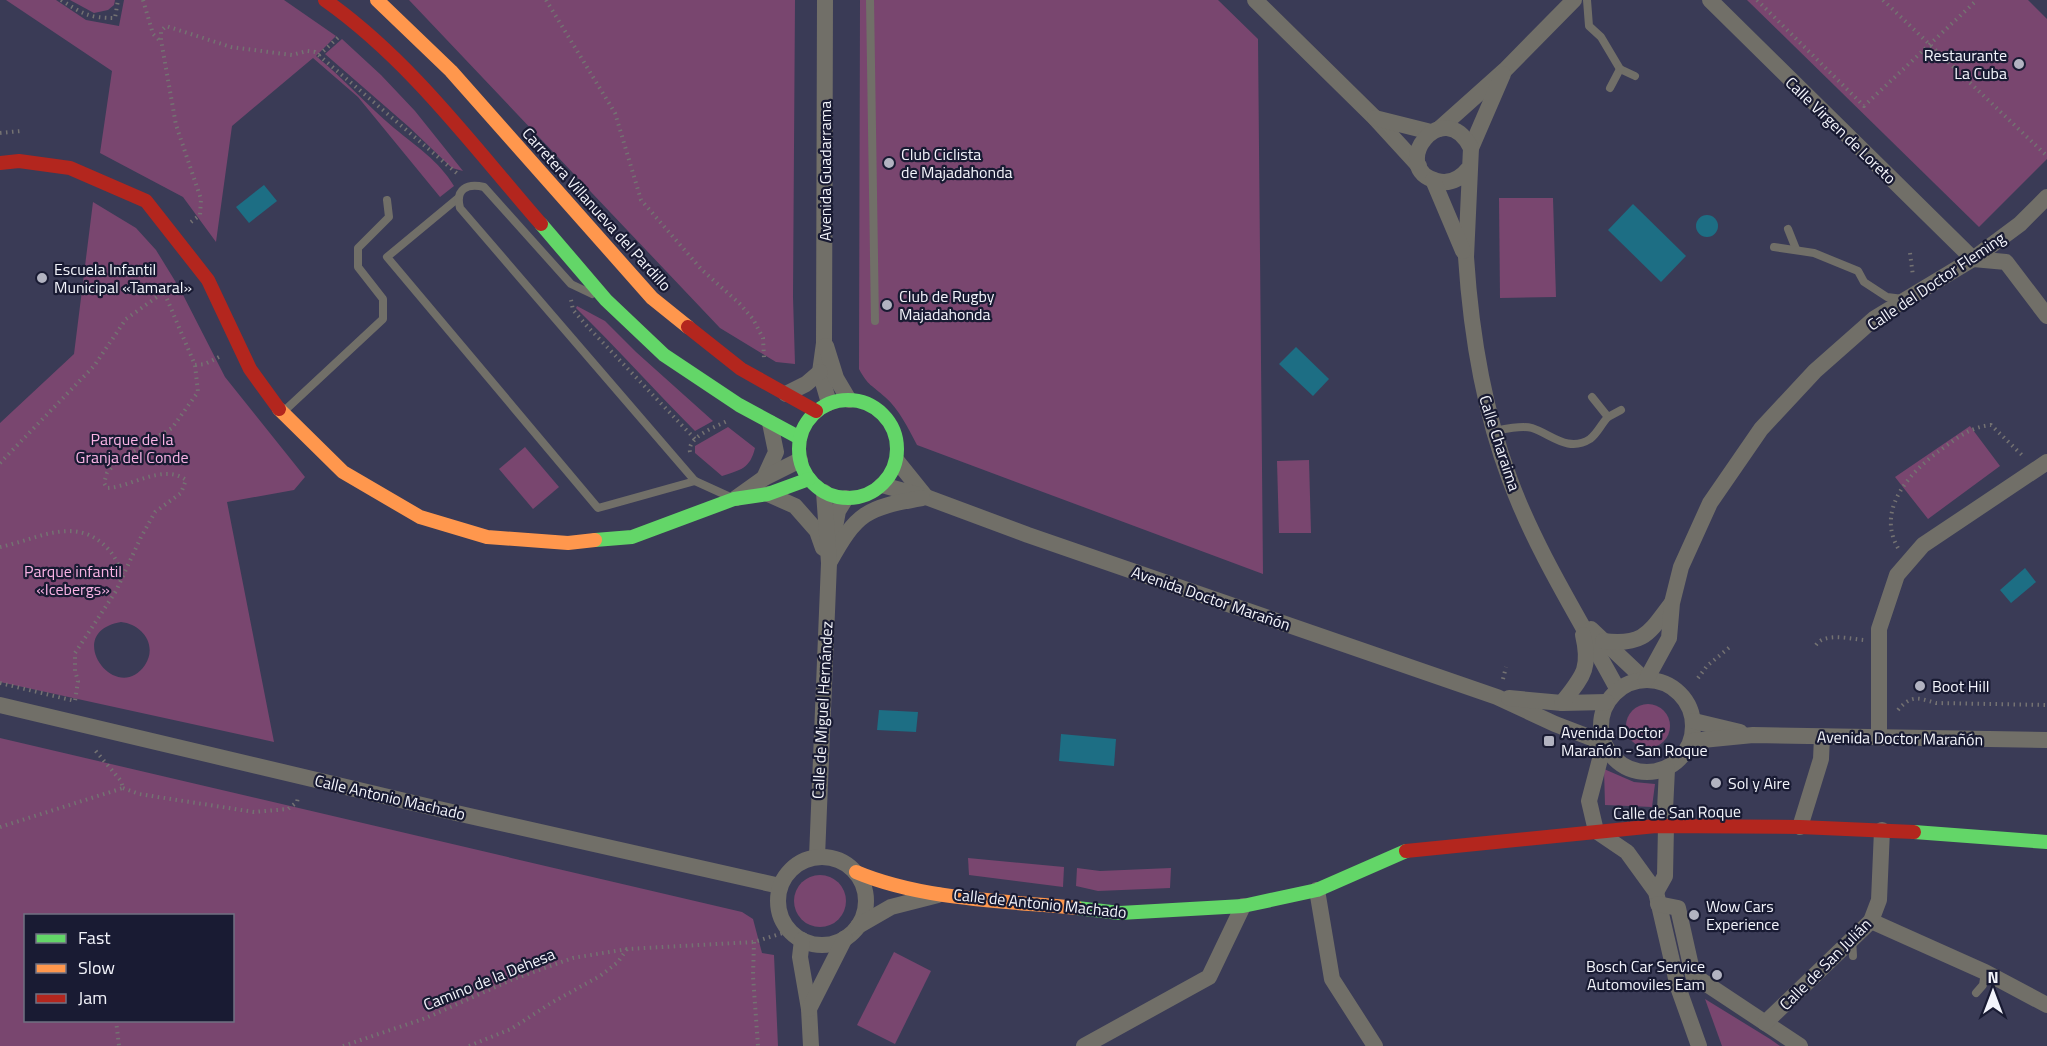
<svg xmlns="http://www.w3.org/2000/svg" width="2047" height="1046" viewBox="0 0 2047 1046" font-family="'Titillium Web',sans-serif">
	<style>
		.green { fill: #79466f; fill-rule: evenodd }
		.water { fill: #1d6e84 }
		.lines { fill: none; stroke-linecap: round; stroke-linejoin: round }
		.path { stroke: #747272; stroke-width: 4; stroke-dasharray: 1.5 4.5; stroke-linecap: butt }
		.lane { stroke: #716f68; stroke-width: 8 }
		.street { stroke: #716f68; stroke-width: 16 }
		.fast { stroke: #63d668; stroke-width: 14 }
		.slow { stroke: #ff974d; stroke-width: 14 }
		.jam { stroke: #b3261e; stroke-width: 14 }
		.poi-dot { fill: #b2b3c1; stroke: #191b33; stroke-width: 2 }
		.labels { text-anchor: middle; stroke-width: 4.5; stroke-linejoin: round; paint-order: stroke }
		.poi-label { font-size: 16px; fill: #f3f4fb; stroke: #191b33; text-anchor: start }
		.street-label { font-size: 16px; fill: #f3f4fb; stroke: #191b33 }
		.park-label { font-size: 16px; fill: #f9b3e4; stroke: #191b33 }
	</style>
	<rect width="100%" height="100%" fill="#3a3b56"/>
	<!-- green -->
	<g class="green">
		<path d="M6 0H56L86 20 119 26 124 0H284L336 36 316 56C343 78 367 105 394 128 416 146 439 161 454 186L440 197 358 97 313 58 232 126 216 242 183 197 100 153 112 71Z"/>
		<path d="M70 0H115L114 5 108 10 94 13Z"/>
		<path d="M409 0H795L793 297 795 364 776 362 720 328Z"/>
		<path d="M860 0H1218L1258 39 1263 574 917 445C908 428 899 409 885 397 872 385 868 386 859 369Z"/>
		<path d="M1747 0H2028L2047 19V159L1979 227Z"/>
		<path d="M342 39 381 75 415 111 463 171 452 168 409 127 325 54Z"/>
		<path d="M1499 198H1553L1556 297 1500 298Z"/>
		<path d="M93 202 136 228 156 250 180 289 225 377 305 477 294 490 227 502 274 742 0 682V423L74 354ZM121 622C142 624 158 645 145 665 116 707 61 632 121 622Z"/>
		<path d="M577 306 605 321 636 352 713 421 695 431C655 391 617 348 576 308Z"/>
		<path d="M1970 426 2000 466 1928 519 1895 477Z"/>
		<path d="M728 427 755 448C750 469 740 470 722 476L695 453V446Z"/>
		<path d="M525 447 559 487 533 509 499 469Z"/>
		<path d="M1309 460 1311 533H1279L1277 461Z"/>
		<circle cx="1648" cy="726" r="22"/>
		<path d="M0 738 742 912 753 919 762 953 774 955 778 1046H0ZM26 916H232V1020H26Z"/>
		<path d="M1604 769 1634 782 1655 784 1652 807 1605 805Z"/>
		<path d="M968 858 1064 867 1063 887 969 875Z"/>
		<path d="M1077 868 1100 871 1171 868 1170 888 1098 891 1076 886Z"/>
		<circle cx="820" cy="901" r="26"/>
		<path d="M894 952 931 971 895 1044 857 1025Z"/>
		<path d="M1705 999 1770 1039 1780 1046H1722Z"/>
	</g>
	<!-- water -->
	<g class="water">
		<path d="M264 185 277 201 249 223 236 207Z"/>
		<path d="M1633 204 1686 256 1661 282 1608 230Z"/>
		<circle cx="1707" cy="226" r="11"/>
		<path d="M1296 347 1329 379 1313 396 1279 364Z"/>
		<path d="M2025 568 2036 582 2011 603 2000 590Z"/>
		<path d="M879 710 918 712 916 732 877 730Z"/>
		<path d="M1061 734 1116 739 1114 766 1059 761Z"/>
	</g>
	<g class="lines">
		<!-- path -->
		<g class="path">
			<path d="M61 0C83 14 89 18 115 18L118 0"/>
			<path d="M143 0 153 34 161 42"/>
			<path d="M546 0 615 113 641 200 702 270 740 304 753 319 763 338 764 358"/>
			<path d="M1757 0 1864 106 1977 0"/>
			<path d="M1883 0 2047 156"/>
			<path d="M319 55 341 35"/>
			<path d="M0 133 21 131"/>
			<path d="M191 222 200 215 201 199 176 125 161 40V31L166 26 231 47 292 55 307 51 315 52 459 175"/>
			<path d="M1910 253 1913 276"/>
			<path d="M571 300 573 310 586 325 695 439"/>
			<path d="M690 452C687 437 715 427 727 421"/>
			<path d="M0 463 94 366 126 319 164 292 195 365 205 364 219 357"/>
			<path d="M0 547C39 539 77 514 109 550 115 556 119 567 123 574"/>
			<path d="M1898 548C1875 508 1912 470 1942 449 1958 437 1971 427 1991 425L2023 456"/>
			<path d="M1816 645C1825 632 1850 639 1864 640"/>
			<path d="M1698 678 1707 666 1731 646"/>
			<path d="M1503 679 1506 667"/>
			<path d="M0 683 75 701 78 681 75 671V653L116 591 141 537 155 512 181 493 186 480C163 463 132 487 107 488L104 483 107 473 115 463 172 428 198 392 195 365"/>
			<path d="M1898 710C1912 694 1918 698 1936 703L2047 705"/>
			<path d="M123 788 139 794 254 812 288 809 297 802 298 797"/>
			<path d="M0 827 123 788 121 781 94 749"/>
			<path d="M754 942 753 976 758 1046"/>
			<path d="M116 1020 119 1046"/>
			<path d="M343 1046 426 1018 511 980 573 958 627 949 754 942 786 932"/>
			<path d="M469 1046 511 1029 551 1003 600 976 618 962 627 949"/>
		</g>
		<!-- lane -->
		<g class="lane">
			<path d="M870 0 875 321"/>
			<path d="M1587 0 1589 26 1601 37 1620 69 1635 76"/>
			<path d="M1610 88 1620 69"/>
			<path d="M457 199 387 257 598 508 695 481"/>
			<path d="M1788 229 1796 249"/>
			<path d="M1774 247 1814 253 1858 271 1864 282 1887 297 1903 299"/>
			<path d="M592 294 571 284 484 187C467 183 455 189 460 208L695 481 728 496"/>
			<path d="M282 413 383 319V299L358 267V248L389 217 387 200"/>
			<path d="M1608 417 1621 410"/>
			<path d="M1494 431C1505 429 1521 425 1532 428 1551 434 1568 453 1590 439 1598 433 1601 424 1608 417L1592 397"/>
			<path d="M1852 939 1853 956"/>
			<path d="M1976 993 1983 985 1985 972"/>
		</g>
		<!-- street -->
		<g class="street">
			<path d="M825 0 824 343 820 372 829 403"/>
			<path d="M1255 0 1375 118 1419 166"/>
			<path d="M1710 0 1973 259"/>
			<path d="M1375 118 1431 132"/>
			<path d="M1439 129 1505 70 1574 0"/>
			<path d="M1471 148 1503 74"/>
			<path d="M1469 168C1461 178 1451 185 1437 181 1387 168 1443 93 1471 148L1466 257C1471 334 1483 408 1510 480 1537 553 1581 621 1618 690"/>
			<path d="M1433 180 1463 251"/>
			<path d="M1973 259 2006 262 2047 316"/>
			<path d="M826 346 836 378 849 400"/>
			<path d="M786 394 806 384 820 372"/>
			<path d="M897 461 926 497"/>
			<path d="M764 478 776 452 770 423"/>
			<path d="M882 485 926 497 1028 535 1497 697 1555 724 1602 742"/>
			<path d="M768 494 795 506 817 531 823 548"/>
			<path d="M736 498 764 478 800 460"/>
			<path d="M833 538 838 511 846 498"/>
			<path d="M829 563C857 512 866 508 922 498"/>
			<path d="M1591 629 1645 680"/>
			<path d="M1603 641C1644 646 1649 633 1671 604"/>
			<circle cx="1647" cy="726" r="46"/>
			<path d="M1646 680 1669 638 1672 603 1681 567 1710 503 1761 429 1815 371 1875 318 1973 259 2020 224 2047 197"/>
			<path d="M1509 698 1562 703 1607 702"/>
			<path d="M1562 703C1583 676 1591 669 1583 635"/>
			<path d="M0 705 443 810 780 886"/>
			<path d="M1694 721 1740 732"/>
			<path d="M1879 738V629L1897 575 1923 545 2047 462"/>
			<path d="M1692 741 1753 735 2047 740"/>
			<path d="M1604 744 1589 801 1596 831 1627 852 1656 892 1678 987 1699 1046"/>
			<path d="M1800 827 1821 759 1822 737"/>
			<path d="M817 857 829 563 824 492"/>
			<circle cx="822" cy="901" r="44"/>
			<path d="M1317 890 1332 979 1375 1046"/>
			<path d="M1656 892 1665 876 1666 826 1665 810 1667 769"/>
			<path d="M1658 904 1678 908 1693 975 1800 1046"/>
			<path d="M1871 921 1985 972 2047 1005"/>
			<path d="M858 926 891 907 938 895"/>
			<path d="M802 940 800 957 809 1009 811 1046"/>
			<path d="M809 1009 845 938"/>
			<path d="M1765 1023 1871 921 1879 900 1882 830"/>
			<path d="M1084 1046 1209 977 1243 906"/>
		</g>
		<!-- fast -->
		<g class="fast">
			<path d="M541 224 606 300 664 355 739 405 800 438"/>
			<circle cx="848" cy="449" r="49"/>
			<path d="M595 540 632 537 734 499 768 494 809 479"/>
			<path d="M1914 832 2047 842"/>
			<path d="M1077 908 1120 913 1243 906 1317 890 1406 851"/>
		</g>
		<!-- slow -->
		<g class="slow">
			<path d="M377 0 451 71 652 298 688 327"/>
			<path d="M279 409 343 472 420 517 487 537 568 543 595 540"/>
			<path d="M856 872C922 900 1006 901 1077 908"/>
		</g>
		<!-- jam -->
		<g class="jam">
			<path d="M325 0C410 60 473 146 541 224"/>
			<path d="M0 163 19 161 70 168 146 201 208 280 250 369 279 409"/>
			<path d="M688 327 741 369 816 411"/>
			<path d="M1406 851 1656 826 1800 827 1914 832"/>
		</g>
	</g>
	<!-- markers -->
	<g class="poi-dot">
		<circle cx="2019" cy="64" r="6"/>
		<circle cx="889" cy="163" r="6"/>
		<circle cx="42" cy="278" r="6"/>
		<circle cx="887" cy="305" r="6"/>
		<circle cx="1920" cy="686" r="6"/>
		<rect x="1543" y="735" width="12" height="12" rx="3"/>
		<circle cx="1716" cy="783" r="6"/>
		<circle cx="1694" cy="915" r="6"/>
		<circle cx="1717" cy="975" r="6"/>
	</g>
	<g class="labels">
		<!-- poi labels -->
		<g class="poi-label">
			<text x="2007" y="61" text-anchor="end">Restaurante<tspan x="2007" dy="18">La Cuba</tspan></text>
			<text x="901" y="160">Club Ciclista<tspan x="901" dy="18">de Majadahonda</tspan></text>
			<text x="54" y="275">Escuela Infantil<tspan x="54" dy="18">Municipal «Tamaral»</tspan></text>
			<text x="899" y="302">Club de Rugby<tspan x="899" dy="18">Majadahonda</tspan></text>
			<text x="1932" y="692">Boot Hill</text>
			<text x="1561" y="738">Avenida Doctor<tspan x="1561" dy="18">Marañón - San Roque</tspan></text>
			<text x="1728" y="789">Sol y Aire</text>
			<text x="1706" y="912">Wow Cars<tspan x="1706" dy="18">Experience</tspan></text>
			<text x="1705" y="972" text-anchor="end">Bosch Car Service<tspan x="1705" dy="18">Automoviles Eam</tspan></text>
		</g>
		<!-- street labels -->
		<g class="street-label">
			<text transform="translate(1841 130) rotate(44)" y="6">Calle Virgen de Loreto</text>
			<text transform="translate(825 171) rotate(-90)" y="6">Avenida Guadarrama</text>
			<text transform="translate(597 209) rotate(48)" y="6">Carretera Villanueva del Pardillo</text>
			<text transform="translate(1936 281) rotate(-34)" y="6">Calle del Doctor Fleming</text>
			<text transform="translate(1500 443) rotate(72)" y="6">Calle Charaima</text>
			<text transform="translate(1211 598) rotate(19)" y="6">Avenida Doctor Marañón</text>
			<text transform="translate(822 710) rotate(-87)" y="6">Calle de Miguel Hernández</text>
			<text transform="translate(1900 738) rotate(1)" y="6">Avenida Doctor Marañón</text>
			<text transform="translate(390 797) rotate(13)" y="6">Calle Antonio Machado</text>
			<text transform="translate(1677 812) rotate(-1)" y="6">Calle de San Roque</text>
			<text transform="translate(1040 903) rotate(6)" y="6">Calle de Antonio Machado</text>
			<text transform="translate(1825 964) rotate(-45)" y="6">Calle de San Julián</text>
			<text transform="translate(489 979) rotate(-22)" y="6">Camino de la Dehesa</text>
		</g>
		<!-- park labels -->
		<g class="park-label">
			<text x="132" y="445">Parque de la<tspan x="132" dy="18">Granja del Conde</tspan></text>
			<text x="73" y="577">Parque infantil<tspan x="73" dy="18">«Icebergs»</tspan></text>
		</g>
	</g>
	<!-- legend -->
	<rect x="24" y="914" width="210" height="108" fill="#191b33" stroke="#707283" stroke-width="1.5"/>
	<rect x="36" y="934" width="30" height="9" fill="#63d668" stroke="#707283" stroke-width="1.5"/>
	<text x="78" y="944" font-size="18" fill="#f3f4fb">Fast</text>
	<rect x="36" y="964" width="30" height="9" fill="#ff974d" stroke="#707283" stroke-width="1.5"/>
	<text x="78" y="974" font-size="18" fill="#f3f4fb">Slow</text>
	<rect x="36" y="994" width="30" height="9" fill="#b3261e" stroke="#707283" stroke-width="1.5"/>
	<text x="78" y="1004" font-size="18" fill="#f3f4fb">Jam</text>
	<!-- north arrow -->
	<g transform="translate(1993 992)" stroke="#191b33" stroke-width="4.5" paint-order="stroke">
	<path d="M0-4.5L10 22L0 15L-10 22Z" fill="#f3f4fb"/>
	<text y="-9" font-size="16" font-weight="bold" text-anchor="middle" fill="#f3f4fb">N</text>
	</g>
</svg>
